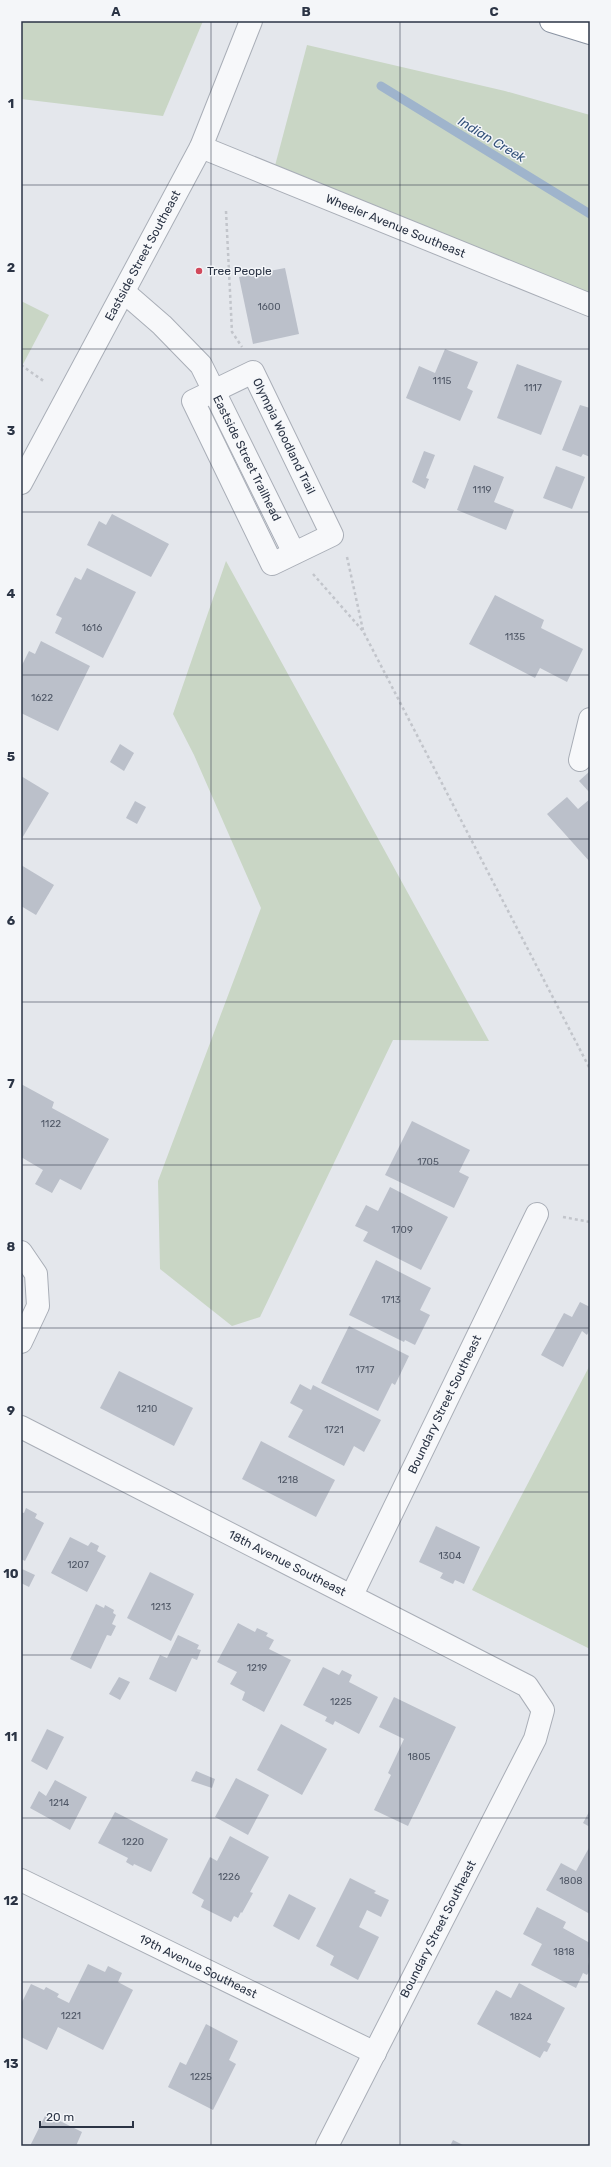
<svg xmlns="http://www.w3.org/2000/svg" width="611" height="2167" viewBox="0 0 611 2167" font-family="Rubik,sans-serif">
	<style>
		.green { fill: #c9d6c5 }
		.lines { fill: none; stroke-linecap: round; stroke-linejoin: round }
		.stream { stroke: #9fb4cc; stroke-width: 9 }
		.building { fill: #bbc0ca }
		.minor-casing { stroke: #a9aeb7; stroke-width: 24 }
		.highway-casing { stroke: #8b94a3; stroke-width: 24 }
		.path { stroke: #c2c5cb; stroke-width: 2.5; stroke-dasharray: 3 3; stroke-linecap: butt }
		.minor { stroke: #f7f8fa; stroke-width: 22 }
		.highway { stroke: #fff; stroke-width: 22 }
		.grid { fill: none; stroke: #2b3445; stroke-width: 1; stroke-opacity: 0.55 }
		.poi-dot { fill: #d1495b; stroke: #f4f6f9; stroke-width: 1.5 }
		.labels { text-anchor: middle; stroke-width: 3; stroke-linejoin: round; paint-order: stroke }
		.number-label { font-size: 10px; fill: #4f5766 }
		.street-label { font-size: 12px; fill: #2b3445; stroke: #f4f6f9 }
		.poi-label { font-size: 12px; fill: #2b3445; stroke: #f4f6f9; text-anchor: start }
		.water-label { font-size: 13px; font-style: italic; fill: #34527a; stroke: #f4f6f9 }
		.neatline { fill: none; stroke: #2b3445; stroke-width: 1.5 }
		.grid-label { font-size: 13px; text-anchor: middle; font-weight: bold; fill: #2b3445 }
	</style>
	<rect width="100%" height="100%" fill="#e4e7ec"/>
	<!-- green -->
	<g class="green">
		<path d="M21 21H203L163 116 21 99Z"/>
		<path d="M307 45 505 91 590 115V303L272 177Z"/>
		<path d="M21 301 49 315 21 368Z"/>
		<path d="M226 561 489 1041 393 1040 260 1317 232 1326 160 1269 158 1181 261 908 194 755 173 714Z"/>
		<path d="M590 1365V1649L472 1590Z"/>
	</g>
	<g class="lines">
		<!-- stream -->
		<path class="stream" d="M381 86 590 214"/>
	</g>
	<!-- building -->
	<g class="building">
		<path d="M285 268 299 334 253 344 239 277Z"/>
		<path d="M445 349 478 362 467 388 473 391 460 421 406 398 419 366 435 373Z"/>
		<path d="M517 364 562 381 541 435 497 418Z"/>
		<path d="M580 405 590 408V457L583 454 581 457 562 450Z"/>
		<path d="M424 451 435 455 426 478 429 479 425 489 412 482Z"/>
		<path d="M474 465 504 477 494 502 514 510 506 530 457 510Z"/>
		<path d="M556 466 585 477 572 509 543 498Z"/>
		<path d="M112 514 169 544 151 577 87 545 99 521 106 525Z"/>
		<path d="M87 568 136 592 103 658 55 633 62 618 56 615 75 577 81 580Z"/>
		<path d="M495 595 544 620 541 628 583 649 567 682 540 668 535 678 469 644Z"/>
		<path d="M41 641 90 666 58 731 21 713V667L29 651 35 654Z"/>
		<path d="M120 744 134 753 124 771 110 762Z"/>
		<path d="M590 771V793L579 781Z"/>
		<path d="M21 776 49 793 21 840Z"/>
		<path d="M567 797 578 809 590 799V862L547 814Z"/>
		<path d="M135 801 146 807 137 824 126 818Z"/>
		<path d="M21 865 54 885 36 915 21 906Z"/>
		<path d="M21 1084 54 1102 52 1108 109 1139 81 1190 60 1179 52 1193 35 1184 43 1170 21 1157Z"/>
		<path d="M412 1121 470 1150 459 1172 469 1177 454 1208 385 1175Z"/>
		<path d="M390 1187 448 1217 421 1270 363 1241 368 1232 355 1226 366 1205 378 1211Z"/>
		<path d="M376 1260 431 1288 420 1310 430 1315 415 1345 405 1340 404 1342 349 1315Z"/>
		<path d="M580 1302 590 1307V1329L587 1335 582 1331 563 1367 541 1355 564 1313 572 1317Z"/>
		<path d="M349 1326 409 1356 395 1385 392 1383 378 1411 321 1383Z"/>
		<path d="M119 1371 193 1408 174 1446 100 1408Z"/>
		<path d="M300 1384 311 1390 313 1385 381 1420 364 1452 354 1446 344 1466 288 1437 303 1410 290 1403Z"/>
		<path d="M261 1441 335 1480 316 1517 242 1479Z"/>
		<path d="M26 1508 37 1514 35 1518 44 1523 25 1561 21 1559V1512L24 1513Z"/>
		<path d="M436 1526 480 1547 464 1584 455 1580 453 1584 440 1578 443 1573 419 1562Z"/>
		<path d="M70 1537 88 1546 91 1542 99 1546 97 1551 106 1556 87 1592 51 1573Z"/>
		<path d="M22 1569 35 1575 29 1587 21 1583Z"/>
		<path d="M150 1572 194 1594 171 1641 127 1618Z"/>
		<path d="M96 1604 104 1608 105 1605 114 1610 113 1613 116 1615 112 1624 116 1626 111 1636 107 1635 91 1669 70 1659Z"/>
		<path d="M238 1623 255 1632 257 1628 268 1633 266 1636 274 1640 269 1649 291 1660 264 1712 242 1700 245 1692 230 1684 237 1672 217 1662Z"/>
		<path d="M178 1635 199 1645 197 1649 201 1650 197 1660 192 1658 176 1692 149 1679 160 1655 167 1658Z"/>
		<path d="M323 1667 339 1675 342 1670 352 1675 349 1682 378 1697 359 1734 335 1721 333 1725 325 1721 327 1717 303 1705Z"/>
		<path d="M119 1677 130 1682 120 1700 109 1694Z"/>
		<path d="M394 1697 456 1727 408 1826 374 1810 391 1775 388 1773 404 1739 379 1727Z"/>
		<path d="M281 1724 327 1749 302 1795 257 1770Z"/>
		<path d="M47 1729 64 1737 47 1770 31 1761Z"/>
		<path d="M196 1771 215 1779 212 1788 191 1781Z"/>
		<path d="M236 1778 269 1795 248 1835 215 1817Z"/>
		<path d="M55 1780 87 1797 70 1830 30 1808 39 1791 46 1796Z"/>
		<path d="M590 1810V1827L583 1823Z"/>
		<path d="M115 1812 168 1839 151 1872 134 1864 133 1866 126 1862 128 1858 98 1843Z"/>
		<path d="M230 1836 269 1857 250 1892 253 1893 242 1913 241 1912 238 1918 234 1916 231 1922 201 1907 204 1900 192 1893 210 1857 217 1861Z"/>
		<path d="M590 1846V1914L546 1890 561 1863 576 1871Z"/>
		<path d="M350 1878 376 1891 374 1893 389 1900 381 1917 367 1910 359 1927 379 1937 358 1980 330 1965 334 1956 316 1946Z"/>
		<path d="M289 1894 316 1908 299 1940 273 1926Z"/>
		<path d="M537 1907 566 1922 563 1928 590 1943 588 1962 590 1970 587 1975 583 1973 576 1988 531 1965 542 1944 523 1934Z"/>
		<path d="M88 1964 105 1972 108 1966 122 1973 118 1982 133 1990 103 2050 58 2027 47 2050 21 2037V2004L31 1984 44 1990 46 1987 59 1994 57 1997 69 2003Z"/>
		<path d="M519 1983 565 2008 547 2042 551 2044 547 2052 544 2051 540 2058 477 2024 496 1990 511 1998Z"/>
		<path d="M206 2024 238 2041 229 2060 236 2064 213 2110 168 2087 180 2062 186 2065Z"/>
		<path d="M46 2114 82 2132 76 2146H30Z"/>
		<path d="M453 2140 465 2146H450Z"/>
	</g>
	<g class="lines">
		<defs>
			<g id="minor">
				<path id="s1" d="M201 147 590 305"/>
				<path id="s2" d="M124 292 162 325 201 365 294 553"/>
				<path d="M253 372 332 535 272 564 193 401Z"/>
				<path id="s3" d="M21 483 201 147 251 21"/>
				<path d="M580 760 590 719"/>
				<path d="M21 1252 36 1274 38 1306 21 1342"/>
				<path id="s4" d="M21 1427 527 1686 543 1710 535 1739 327 2146"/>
				<path id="s5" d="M352 1595 537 1214"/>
				<path id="s6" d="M21 1880 375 2053"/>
			</g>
			<path id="highway" d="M551 21 590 33"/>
		</defs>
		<!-- minor casing -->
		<use href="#minor" class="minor-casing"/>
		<!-- highway casing -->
		<use href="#highway" class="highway-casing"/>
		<!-- path -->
		<g class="path">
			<path d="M226 211 232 332 242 347"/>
			<path d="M21 365 45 382"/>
			<path d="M347 557 363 630"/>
			<path d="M313 574 363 631 590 1069"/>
			<path d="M563 1217 590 1222"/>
		</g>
		<!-- minor -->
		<use href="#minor" class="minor"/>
		<!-- highway -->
		<use href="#highway" class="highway"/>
	</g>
	<!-- grid -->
	<path class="grid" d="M211 21V2146M400 21V2146M21 185H590M21 349H590M21 512H590M21 675H590M21 839H590M21 1002H590M21 1165H590M21 1328H590M21 1492H590M21 1655H590M21 1818H590M21 1982H590"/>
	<!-- markers -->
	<circle class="poi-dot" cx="199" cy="271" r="4"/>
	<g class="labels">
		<!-- number labels -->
		<g class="number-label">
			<text x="269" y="310">1600</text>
			<text x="442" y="384">1115</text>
			<text x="533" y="391">1117</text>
			<text x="482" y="493">1119</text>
			<text x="92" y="631">1616</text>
			<text x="515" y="640">1135</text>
			<text x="42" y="701">1622</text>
			<text x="51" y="1127">1122</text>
			<text x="428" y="1165">1705</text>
			<text x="402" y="1233">1709</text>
			<text x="391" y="1303">1713</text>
			<text x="365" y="1373">1717</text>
			<text x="147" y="1412">1210</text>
			<text x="334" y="1433">1721</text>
			<text x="288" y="1483">1218</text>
			<text x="450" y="1559">1304</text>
			<text x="78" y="1568">1207</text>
			<text x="161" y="1610">1213</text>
			<text x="257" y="1671">1219</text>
			<text x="341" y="1705">1225</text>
			<text x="419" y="1760">1805</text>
			<text x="59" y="1806">1214</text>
			<text x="133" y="1845">1220</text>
			<text x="229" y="1880">1226</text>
			<text x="571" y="1884">1808</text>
			<text x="564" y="1955">1818</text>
			<text x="71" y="2019">1221</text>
			<text x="521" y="2020">1824</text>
			<text x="201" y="2080">1225</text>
		</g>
		<!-- street labels -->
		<g class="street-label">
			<text dy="4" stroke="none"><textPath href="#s1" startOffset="210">Wheeler Avenue Southeast</textPath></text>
			<text dy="4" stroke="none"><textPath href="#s3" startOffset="258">Eastside Street Southeast</textPath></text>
			<text transform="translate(284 436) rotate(64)" y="4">Olympia Woodland Trail</text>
			<text dy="4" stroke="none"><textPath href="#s2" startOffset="210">Eastside Street Trailhead</textPath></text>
			<text dy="4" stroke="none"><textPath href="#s5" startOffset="212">Boundary Street Southeast</textPath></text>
			<text dy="4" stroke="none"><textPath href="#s4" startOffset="299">18th Avenue Southeast</textPath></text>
			<text transform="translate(438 1929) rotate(-63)" y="4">Boundary Street Southeast</text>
			<text dy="4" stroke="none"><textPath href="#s6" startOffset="197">19th Avenue Southeast</textPath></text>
		</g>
		<!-- poi labels -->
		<g class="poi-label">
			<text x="207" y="275">Tree People</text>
		</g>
		<!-- water labels -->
		<g class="water-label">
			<text transform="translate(492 139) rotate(31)" y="5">Indian Creek</text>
		</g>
	</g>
	<!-- border -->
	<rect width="611" height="2167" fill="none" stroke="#f4f6f9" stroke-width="44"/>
	<!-- scale -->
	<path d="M40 2121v6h93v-6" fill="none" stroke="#2b3445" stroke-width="2"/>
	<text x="46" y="2121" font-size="12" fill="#2b3445" stroke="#f4f6f9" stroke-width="3" paint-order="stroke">20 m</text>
	<rect x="22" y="22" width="567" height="2123" class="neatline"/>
	<g class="grid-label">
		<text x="116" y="16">A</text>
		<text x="306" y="16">B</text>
		<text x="494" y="16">C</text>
		<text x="11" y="108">1</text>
		<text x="11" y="272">2</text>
		<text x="11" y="435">3</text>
		<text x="11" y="598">4</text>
		<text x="11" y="761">5</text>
		<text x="11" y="925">6</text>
		<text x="11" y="1088">7</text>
		<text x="11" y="1251">8</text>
		<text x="11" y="1415">9</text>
		<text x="11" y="1578">10</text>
		<text x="11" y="1741">11</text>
		<text x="11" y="1905">12</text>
		<text x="11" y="2068">13</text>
	</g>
</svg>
